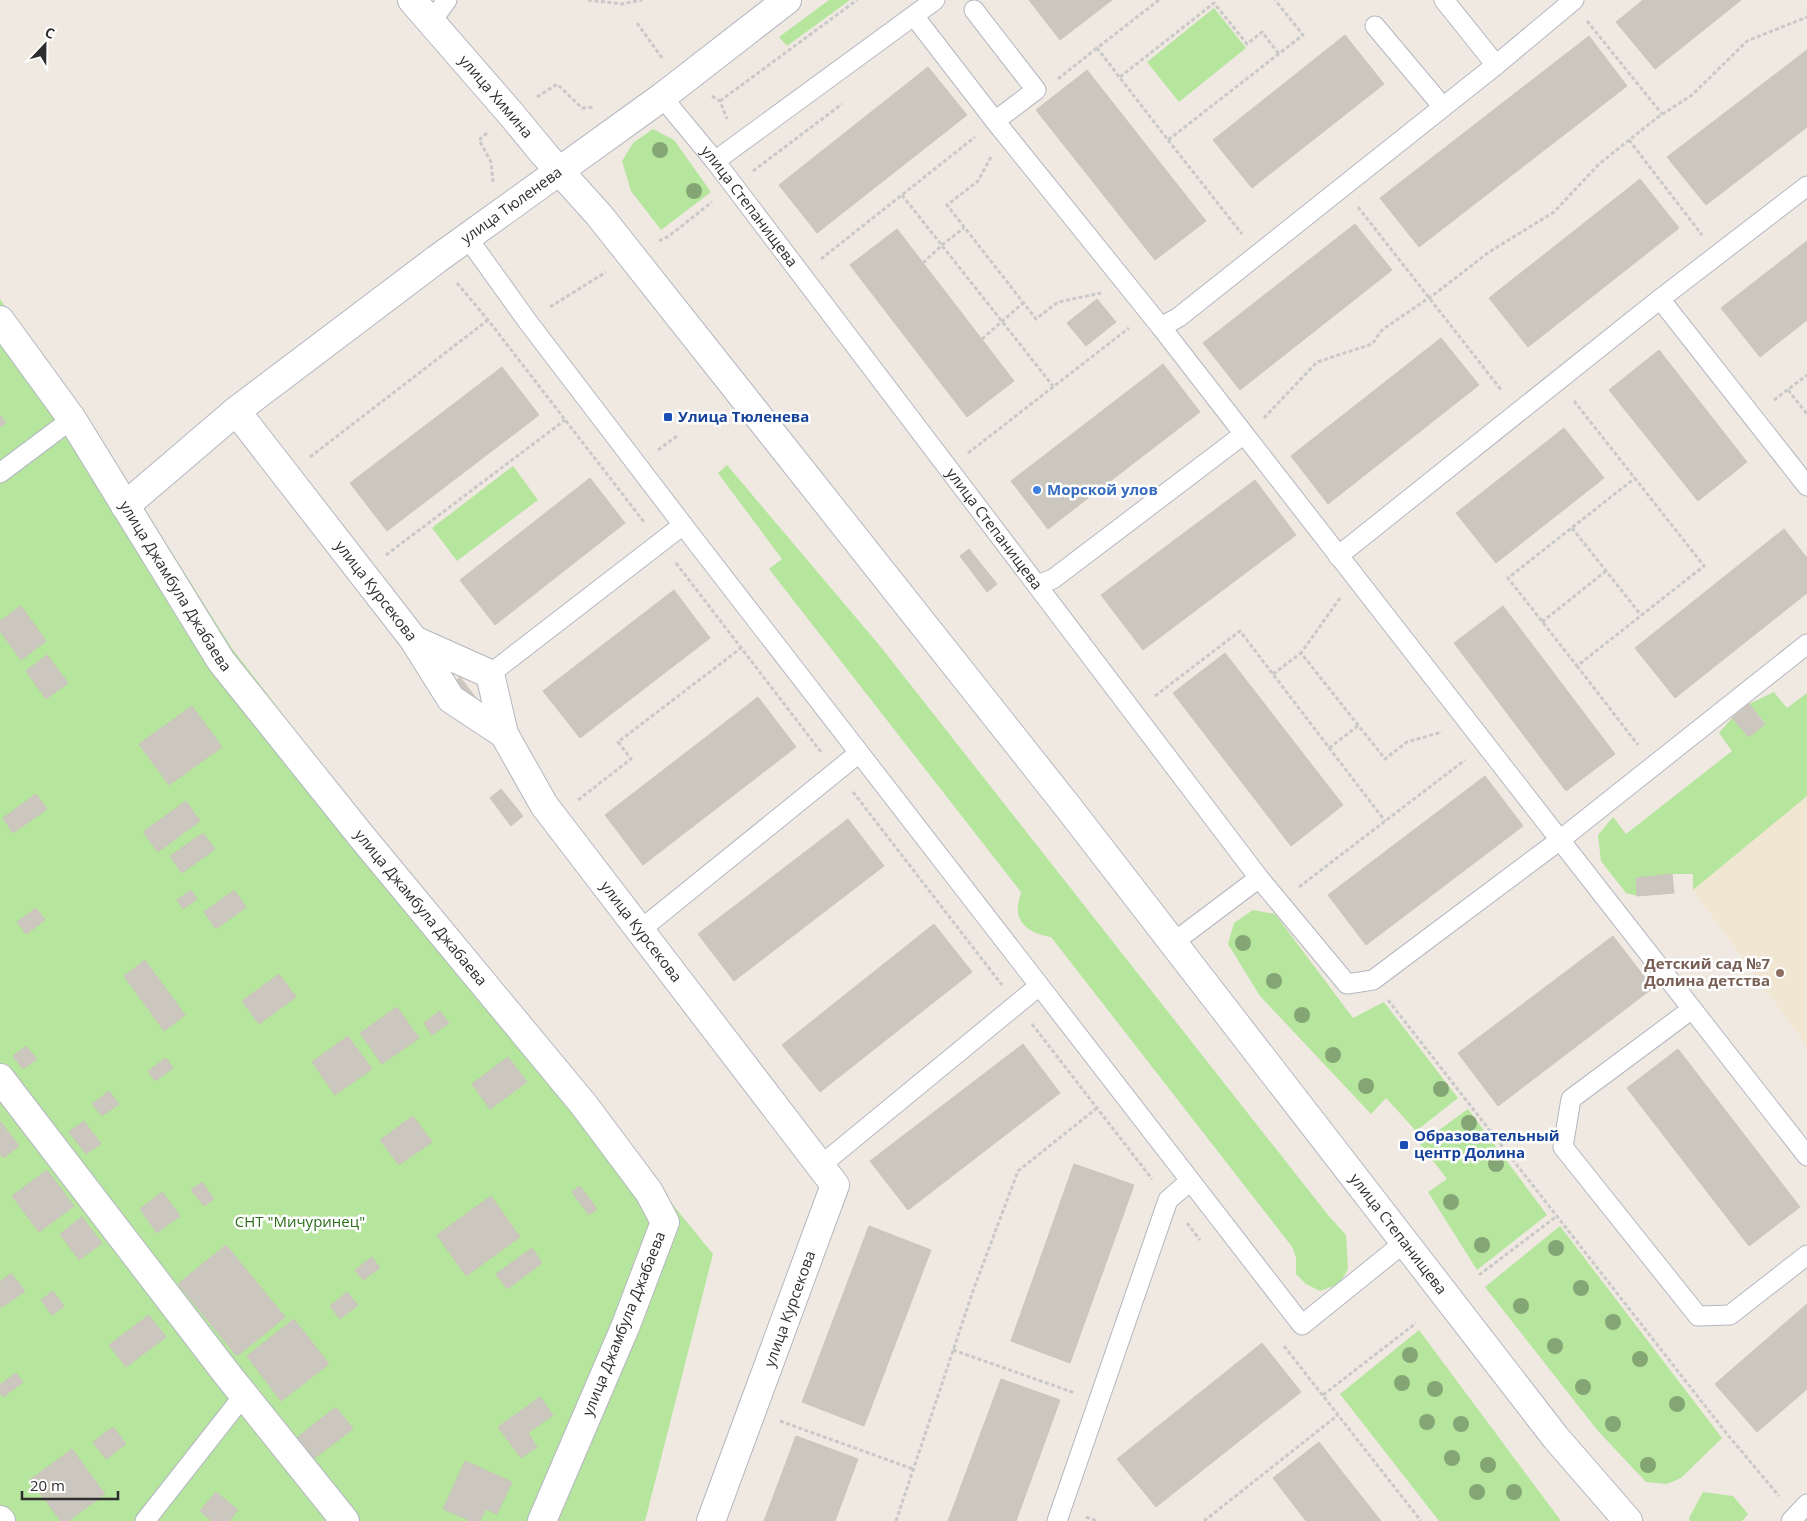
<svg xmlns="http://www.w3.org/2000/svg" width="1807" height="1521" viewBox="0 0 1807 1521" font-family="'Open Sans',sans-serif">
	<style>
		.education { fill: #f0e6d1 }
		.green { fill: #b6e59e }
		.building { fill: #cbc7bf; stroke: #cbc5ba }
		.lines { fill: none; stroke-linecap: round; stroke-linejoin: round }
		.lane-casing { stroke: #b4b7c1; stroke-width: 21 }
		.street-casing { stroke: #b4b7c1; stroke-width: 30 }
		.secondary-casing { stroke: #b4b7c1; stroke-width: 30 }
		.path { stroke: #c9c9c9; stroke-width: 3; stroke-dasharray: 4 2.5; stroke-linecap: butt }
		.lane { stroke: #fff; stroke-width: 19 }
		.street { stroke: #fff; stroke-width: 28 }
		.secondary { stroke: #fff; stroke-width: 28 }
		.tree { fill: #84a574 }
		.transit-dot { fill: #1a4fb4; stroke: #fff; stroke-width: 2 }
		.shop-dot { fill: #3f7fe0; stroke: #fff; stroke-width: 2 }
		.education-dot { fill: #8d6e63; stroke: #fff; stroke-width: 2 }
		.labels { text-anchor: middle; stroke-width: 5; stroke-linejoin: round; paint-order: stroke }
		.street-label { font-size: 15px; fill: #2e2e2e; stroke: #fff }
		.transit-label { font-size: 15px; font-weight: bold; fill: #164399; stroke: #fff; text-anchor: start }
		.shop-label { font-size: 15px; font-weight: bold; fill: #366cbe; stroke: #fff; text-anchor: start }
		.education-label { font-size: 15px; font-weight: bold; fill: #785e54; stroke: #fff; text-anchor: end }
		.park-label { font-size: 15px; fill: #2c6e1b; stroke: #fff }
	</style>
	<rect width="100%" height="100%" fill="#efe9e1"/>
	<!-- education -->
	<path class="education" d="M1807 796V1046L1693 890Z"/>
	<!-- green -->
	<g class="green">
		<path d="M829 0H850L787 46 779 37Z"/>
		<path d="M1214 8 1246 48 1179 102 1147 62Z"/>
		<path d="M653 129 674 140 711 192 661 230 631 191 622 161 633 143Z"/>
		<path d="M0 299 121 471 231 647 462 947 713 1254 645 1521H0Z"/>
		<path d="M727 465 880 646 1328 1215 1346 1235 1348 1269 1339 1284 1320 1291 1306 1284 1296 1274V1258L1293 1248 1051 937C1037 935 1020 928 1018 912 1017 906 1020 897 1021 892L769 569 782 559 718 473Z"/>
		<path d="M513 466 538 500 457 561 432 528Z"/>
		<path d="M1774 692 1787 708 1807 693V796L1693 890V874H1672L1636 878 1637 896 1626 893 1601 861 1598 835 1613 817 1626 834 1732 751 1719 733 1732 718 1749 737 1765 723 1749 704Z"/>
		<path d="M1253 910 1275 914 1353 1018 1384 1002 1458 1098 1416 1131 1386 1098 1371 1114 1260 996 1228 944 1234 923Z"/>
		<path d="M1468 1109 1547 1215 1477 1270 1428 1192 1447 1179 1420 1144Z"/>
		<path d="M1560 1226 1722 1438 1681 1478 1667 1484 1646 1482 1598 1431 1485 1287Z"/>
		<path d="M1419 1330 1561 1521H1439L1340 1394Z"/>
		<path d="M1703 1492 1733 1496 1748 1514 1742 1521H1690L1689 1518Z"/>
	</g>
	<!-- building -->
	<g class="building">
		<path d="M1029 0H1112L1060 40Z"/>
		<path d="M1643 0H1741L1655 69 1616 22Z"/>
		<path d="M1345 35 1384 84 1252 188 1213 140Z"/>
		<path d="M1589 36 1627 86 1419 247 1380 198Z"/>
		<path d="M1807 50V127L1706 205 1667 157Z"/>
		<path d="M928 67 967 115 817 233 779 185Z"/>
		<path d="M1087 70 1206 221 1155 260 1036 110Z"/>
		<path d="M1640 179 1679 228 1528 347 1489 298Z"/>
		<path d="M1355 224 1392 270 1240 390 1203 343Z"/>
		<path d="M897 229 1014 381 967 417 850 265Z"/>
		<path d="M1807 241V320L1760 357 1721 308Z"/>
		<path d="M1097 299 1116 322 1086 346 1067 323Z"/>
		<path d="M1441 338 1479 385 1328 504 1291 456Z"/>
		<path d="M1659 350 1747 462 1698 501 1609 390Z"/>
		<path d="M1163 364 1200 412 1048 529 1011 481Z"/>
		<path d="M502 367 539 415 387 531 350 483Z"/>
		<path d="M0 415 6 423 0 427Z"/>
		<path d="M1564 428 1604 478 1496 563 1456 513Z"/>
		<path d="M590 478 625 523 495 625 460 580Z"/>
		<path d="M1255 480 1296 535 1143 650 1101 595Z"/>
		<path d="M1784 529 1807 558V593L1675 698 1635 648Z"/>
		<path d="M969 549 997 584 987 592 960 556Z"/>
		<path d="M674 590 710 638 580 738 543 691Z"/>
		<path d="M21 606 46 641 21 660 0 631V621Z"/>
		<path d="M1503 606 1615 754 1566 791 1454 643Z"/>
		<path d="M1225 653 1343 805 1291 846 1173 693Z"/>
		<path d="M47 655 68 683 46 699 26 671Z"/>
		<path d="M460 677 479 702 452 684Z"/>
		<path d="M758 697 796 747 643 865 605 815Z"/>
		<path d="M1749 704 1765 724 1749 737 1732 718Z"/>
		<path d="M192 706 222 747 169 785 139 744Z"/>
		<path d="M1485 776 1523 826 1366 945 1328 895Z"/>
		<path d="M501 789 523 816 511 826 490 798Z"/>
		<path d="M36 794 47 809 13 833 3 818Z"/>
		<path d="M186 801 200 821 158 852 143 832Z"/>
		<path d="M848 819 884 866 734 981 698 934Z"/>
		<path d="M203 833 215 849 182 873 170 856Z"/>
		<path d="M1672 874 1674 893 1637 896 1636 878Z"/>
		<path d="M191 890 197 899 183 909 177 900Z"/>
		<path d="M234 890 246 907 216 929 204 912Z"/>
		<path d="M36 908 45 920 26 934 17 922Z"/>
		<path d="M934 924 972 972 820 1092 782 1045Z"/>
		<path d="M1613 936 1653 988 1498 1106 1458 1053Z"/>
		<path d="M145 960 185 1015 164 1031 124 976Z"/>
		<path d="M279 974 296 997 259 1024 242 1001Z"/>
		<path d="M397 1007 419 1038 382 1064 360 1033Z"/>
		<path d="M440 1011 449 1023 432 1035 424 1023Z"/>
		<path d="M348 1036 372 1069 335 1095 312 1062Z"/>
		<path d="M1023 1044 1060 1093 908 1210 870 1161Z"/>
		<path d="M26 1046 37 1059 23 1069 13 1056Z"/>
		<path d="M1678 1049 1800 1207 1749 1246 1627 1088Z"/>
		<path d="M508 1057 527 1082 490 1109 472 1084Z"/>
		<path d="M166 1058 173 1068 155 1081 148 1071Z"/>
		<path d="M109 1091 119 1104 102 1116 92 1104Z"/>
		<path d="M413 1116 432 1142 399 1165 380 1140Z"/>
		<path d="M0 1121 19 1146 3 1158 0 1154Z"/>
		<path d="M84 1121 101 1144 86 1154 69 1132Z"/>
		<path d="M1074 1164 1134 1185 1070 1363 1011 1341Z"/>
		<path d="M47 1170 74 1206 39 1232 12 1196Z"/>
		<path d="M202 1182 214 1199 204 1206 191 1190Z"/>
		<path d="M580 1186 597 1209 589 1215 572 1192Z"/>
		<path d="M162 1192 180 1216 157 1233 140 1209Z"/>
		<path d="M491 1196 520 1237 466 1276 437 1235Z"/>
		<path d="M82 1217 102 1243 79 1260 60 1234Z"/>
		<path d="M869 1226 931 1250 864 1426 802 1402Z"/>
		<path d="M226 1245 285 1317 237 1356 178 1284Z"/>
		<path d="M532 1248 542 1263 507 1289 496 1274Z"/>
		<path d="M372 1257 380 1268 363 1280 355 1270Z"/>
		<path d="M11 1273 25 1291 1 1308 0 1282Z"/>
		<path d="M53 1291 64 1306 52 1315 41 1300Z"/>
		<path d="M347 1292 358 1305 340 1319 330 1306Z"/>
		<path d="M1807 1304V1389L1757 1432 1715 1384Z"/>
		<path d="M149 1315 166 1337 126 1367 109 1345Z"/>
		<path d="M294 1319 329 1364 281 1401 247 1356Z"/>
		<path d="M1262 1343 1301 1392 1156 1507 1117 1459Z"/>
		<path d="M16 1373 23 1382 3 1397 0 1393V1385Z"/>
		<path d="M1001 1379 1060 1400 1016 1521H948Z"/>
		<path d="M540 1397 553 1415 528 1433 537 1447 521 1458 498 1427Z"/>
		<path d="M336 1407 353 1429 305 1465 289 1444Z"/>
		<path d="M113 1427 126 1444 106 1459 93 1442Z"/>
		<path d="M796 1436 858 1459 835 1521H764Z"/>
		<path d="M1319 1442 1343 1473 1381 1521H1306L1273 1478Z"/>
		<path d="M72 1449 105 1494 68 1521H61L30 1480Z"/>
		<path d="M465 1461 512 1482 497 1514 486 1509 480 1521H471L443 1509Z"/>
		<path d="M216 1492 238 1510 229 1521H212L200 1511Z"/>
	</g>
	<g class="lines">
		<defs>
			<g id="lane">
				<path d="M1444 0 1496 65"/>
				<path d="M974 10 1036 90 995 121"/>
				<path d="M914 16 995 121 1161 327 1179 317 1496 65 1574 0"/>
				<path d="M431 22 447 0"/>
				<path d="M1375 26 1443 107"/>
				<path id="s1" d="M662 97 715 161 1259 878 1174 942"/>
				<path d="M715 161 935 0"/>
				<path d="M467 237 528 322 683 525 1302 1325 1405 1242"/>
				<path d="M1660 299 1807 186"/>
				<path d="M1161 327 1244 434"/>
				<path d="M0 473 72 419"/>
				<path d="M1338 556 1660 299 1807 486"/>
				<path d="M1037 585 1053 579 1244 434 1560 840 1373 980 1347 984 1259 878"/>
				<path d="M1807 644 1560 840 1807 1156"/>
				<path d="M490 674 683 525"/>
				<path d="M639 931 859 753"/>
				<path d="M1692 1009 1571 1099 1563 1147 1698 1316 1730 1315 1807 1255"/>
				<path d="M820 1166 1039 986"/>
				<path d="M145 1521 244 1395"/>
				<path d="M1057 1521 1168 1200 1190 1181"/>
				<path d="M1791 1521 1807 1504"/>
			</g>
			<g id="street">
				<path id="s2" d="M0 320 72 419 221 661 362 837 584 1105 649 1192 665 1222 626 1325 542 1521"/>
				<path id="s3" d="M236 411 414 640 490 674 504 734 544 805 835 1185 711 1521"/>
				<path id="s4" d="M125 506 236 411 437 259 662 97 787 0"/>
				<path d="M414 640 451 699 504 734"/>
				<path d="M0 1078 227 1374 345 1521"/>
				<path d="M0 1520 1 1521"/>
			</g>
			<g id="secondary">
				<path id="s5" d="M412 0 511 114 544 154 599 215 1068 807 1556 1438 1628 1521"/>
			</g>
		</defs>
		<!-- lane casing -->
		<use href="#lane" class="lane-casing"/>
		<!-- street casing -->
		<use href="#street" class="street-casing"/>
		<!-- secondary casing -->
		<use href="#secondary" class="secondary-casing"/>
		<!-- path -->
		<g class="path">
			<path d="M588 0 622 4 642 0"/>
			<path d="M1159 0 1097 48 1168 140 1303 35 1275 0"/>
			<path d="M1587 21 1662 114"/>
			<path d="M637 23 662 58"/>
			<path d="M1120 77 1214 3 1247 44 1262 32 1279 54"/>
			<path d="M1058 79 1097 48"/>
			<path d="M712 96 720 101 727 119"/>
			<path d="M537 97 557 84 582 108 595 107"/>
			<path d="M720 101 857 0"/>
			<path d="M487 133 479 140 491 162 493 182"/>
			<path d="M1168 140 1242 234"/>
			<path d="M1629 140 1702 235"/>
			<path d="M991 157 978 181 947 205 1036 319 1058 302 1101 293"/>
			<path d="M753 171 842 104"/>
			<path d="M902 195 1053 386"/>
			<path d="M1358 207 1502 391"/>
			<path d="M659 241 669 236 712 202"/>
			<path d="M821 259 975 137"/>
			<path d="M923 263 942 245 964 228"/>
			<path d="M457 283 488 320 644 522"/>
			<path d="M550 307 606 272"/>
			<path d="M982 339 1023 303"/>
			<path d="M1788 390 1807 414"/>
			<path d="M1774 400 1807 375"/>
			<path d="M1574 401 1704 566 1577 666 1508 578 1635 478"/>
			<path d="M1264 418 1317 362 1372 344 1382 330 1436 293 1489 252 1554 212 1599 164 1658 117 1692 95 1747 41 1807 17"/>
			<path d="M658 450 677 436"/>
			<path d="M968 453 1129 328"/>
			<path d="M310 457 488 320"/>
			<path d="M1572 528 1641 615"/>
			<path d="M386 555 565 420"/>
			<path d="M676 563 821 752"/>
			<path d="M1340 598 1301 653 1385 759 1407 742 1442 732"/>
			<path d="M1542 622 1606 571"/>
			<path d="M1577 666 1638 745"/>
			<path d="M1273 674 1301 653"/>
			<path d="M1155 696 1240 631 1385 821"/>
			<path d="M1329 748 1359 725"/>
			<path d="M853 792 1002 985"/>
			<path d="M578 800 631 759 618 742 741 648"/>
			<path d="M1299 887 1465 760"/>
			<path d="M1388 1000 1727 1434 1779 1496"/>
			<path d="M1032 1024 1152 1179"/>
			<path d="M1187 1223 1200 1240"/>
			<path d="M1479 1275 1557 1216"/>
			<path d="M1284 1346 1421 1521"/>
			<path d="M953 1350 1075 1393"/>
			<path d="M1323 1395 1416 1323"/>
			<path d="M780 1421 913 1469"/>
			<path d="M1086 1517 1097 1521"/>
			<path d="M896 1521 974 1288 1018 1171 1097 1108"/>
			<path d="M1204 1521 1338 1415"/>
		</g>
		<!-- lane -->
		<use href="#lane" class="lane"/>
		<!-- street -->
		<use href="#street" class="street"/>
		<!-- secondary -->
		<use href="#secondary" class="secondary"/>
	</g>
	<!-- trees -->
	<g class="tree">
		<circle cx="660" cy="150" r="8"/>
		<circle cx="694" cy="191" r="8"/>
		<circle cx="1243" cy="943" r="8"/>
		<circle cx="1274" cy="981" r="8"/>
		<circle cx="1302" cy="1015" r="8"/>
		<circle cx="1333" cy="1055" r="8"/>
		<circle cx="1366" cy="1086" r="8"/>
		<circle cx="1441" cy="1089" r="8"/>
		<circle cx="1469" cy="1123" r="8"/>
		<circle cx="1496" cy="1164" r="8"/>
		<circle cx="1451" cy="1202" r="8"/>
		<circle cx="1482" cy="1245" r="8"/>
		<circle cx="1556" cy="1248" r="8"/>
		<circle cx="1581" cy="1288" r="8"/>
		<circle cx="1521" cy="1306" r="8"/>
		<circle cx="1613" cy="1322" r="8"/>
		<circle cx="1555" cy="1346" r="8"/>
		<circle cx="1410" cy="1355" r="8"/>
		<circle cx="1640" cy="1359" r="8"/>
		<circle cx="1402" cy="1383" r="8"/>
		<circle cx="1583" cy="1387" r="8"/>
		<circle cx="1435" cy="1389" r="8"/>
		<circle cx="1677" cy="1404" r="8"/>
		<circle cx="1427" cy="1422" r="8"/>
		<circle cx="1461" cy="1424" r="8"/>
		<circle cx="1613" cy="1424" r="8"/>
		<circle cx="1452" cy="1458" r="8"/>
		<circle cx="1488" cy="1465" r="8"/>
		<circle cx="1648" cy="1465" r="8"/>
		<circle cx="1477" cy="1492" r="8"/>
		<circle cx="1514" cy="1492" r="8"/>
	</g>
	<!-- markers -->
	<g class="transit-dot">
		<rect x="663" y="412" width="10" height="10" rx="2.5"/>
		<rect x="1399" y="1140" width="10" height="10" rx="2.5"/>
	</g>
	<circle class="shop-dot" cx="1037" cy="490" r="5"/>
	<circle class="education-dot" cx="1780" cy="973" r="5"/>
	<g class="labels">
		<!-- street labels -->
		<g class="street-label">
			<text dy="5" stroke="none"><textPath href="#s5" startOffset="128">улица Химина</textPath></text>
			<text dy="5" stroke="none"><textPath href="#s4" startOffset="490">улица Тюленева</textPath></text>
			<text dy="5" stroke="none"><textPath href="#s1" startOffset="140">улица Степанищева</textPath></text>
			<text dy="5" stroke="none"><textPath href="#s1" startOffset="545">улица Степанищева</textPath></text>
			<text dy="5" stroke="none"><textPath href="#s2" startOffset="319">улица Джамбула Джабаева</textPath></text>
			<text dy="5" stroke="none"><textPath href="#s3" startOffset="228">улица Курсекова</textPath></text>
			<text dy="5" stroke="none"><textPath href="#s2" startOffset="724">улица Джамбула Джабаева</textPath></text>
			<text dy="5" stroke="none"><textPath href="#s3" startOffset="676">улица Курсекова</textPath></text>
			<text dy="5" stroke="none"><textPath href="#s5" startOffset="1580">улица Степанищева</textPath></text>
			<text transform="translate(790 1309) rotate(-70)" y="5">улица Курсекова</text>
			<text transform="translate(624 1324) rotate(-68)" y="5">улица Джамбула Джабаева</text>
		</g>
		<!-- transit labels -->
		<g class="transit-label">
			<text x="678" y="422">Улица Тюленева</text>
			<text x="1414" y="1141">Образовательный<tspan x="1414" dy="17">центр Долина</tspan></text>
		</g>
		<!-- shop labels -->
		<g class="shop-label">
			<text x="1047" y="495">Морской улов</text>
		</g>
		<!-- education labels -->
		<g class="education-label">
			<text x="1770" y="969">Детский сад №7<tspan x="1770" dy="17">Долина детства</tspan></text>
		</g>
		<!-- park labels -->
		<g class="park-label">
			<text x="300" y="1227">СНТ "Мичуринец"</text>
		</g>
	</g>
	<!-- north arrow -->
	<g transform="translate(45 45) rotate(22)" stroke="#ffffff" stroke-width="4" paint-order="stroke">
	<path d="M0-4L9 19L0 12L-9 19Z" fill="#2e2e2e"/>
	<text y="-8" font-size="14" font-weight="bold" text-anchor="middle" fill="#2e2e2e">С</text>
	</g>
	<!-- scale -->
	<path d="M22 1491v8h96v-8" fill="none" stroke="#2e2e2e" stroke-width="2.5"/>
	<text x="30" y="1491" font-size="15" fill="#2e2e2e" stroke="#ffffff" stroke-width="4" paint-order="stroke">20 m</text>
</svg>
